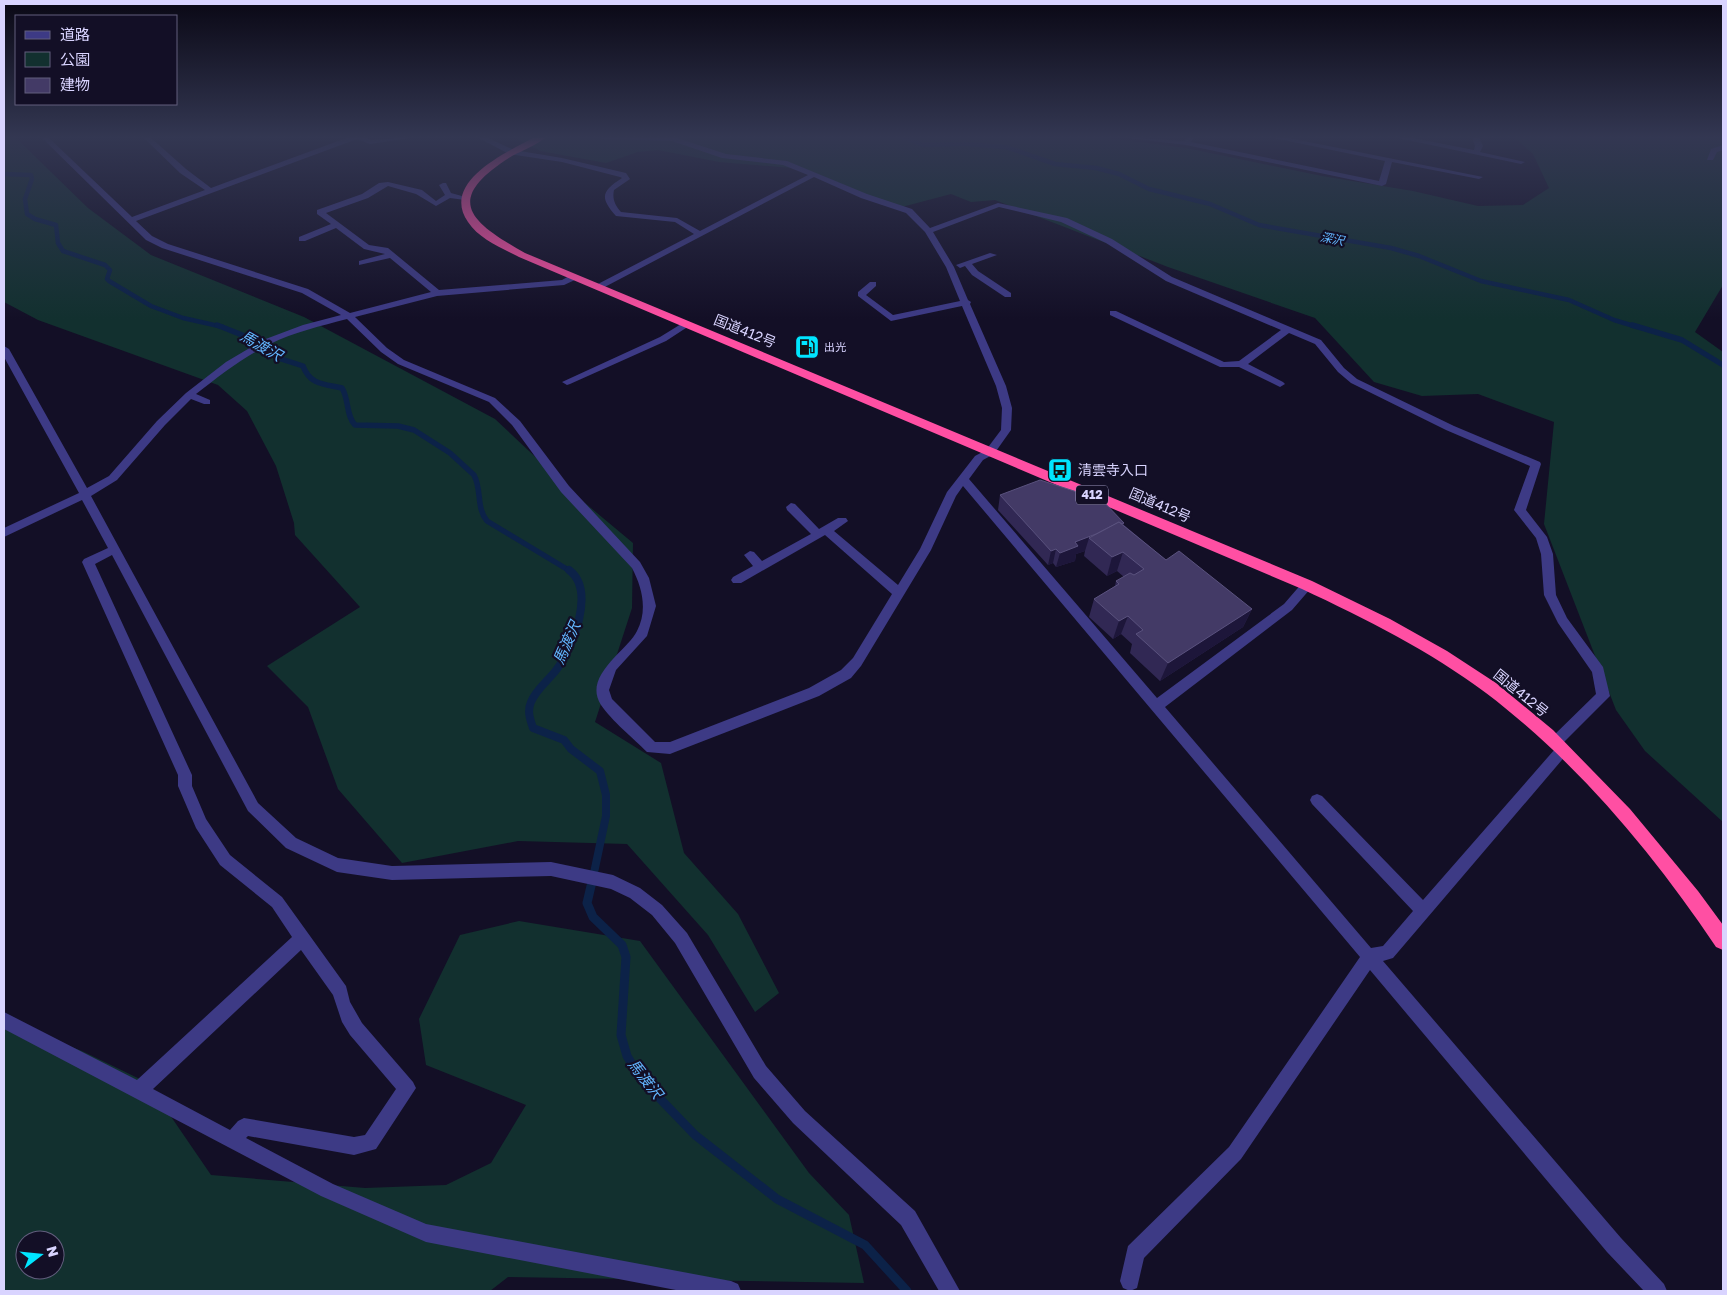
<svg xmlns="http://www.w3.org/2000/svg" width="1727" height="1295" viewBox="0 0 1727 1295" font-family="'Golos Text','Noto Sans JP',sans-serif">
	<style>
		.green { fill: #12302f; fill-rule: evenodd }
		.lines { fill: none; stroke-linecap: round; stroke-linejoin: round }
		.stream-far3 { stroke: #0c2248; stroke-width: 4.5 }
		.stream-far2 { stroke: #0c2248; stroke-width: 5.5 }
		.stream-far1 { stroke: #0c2248; stroke-width: 8 }
		.stream { stroke: #0c2248; stroke-width: 9 }
		.minor { fill: #3d3a85; fill-rule: evenodd }
		.highway { fill: #ff4fa3; fill-rule: evenodd }
		.wall { fill: #312854 }
		.shaded-wall { fill: #1d163a }
		.building { fill: #433a66; stroke: #5a527e }
		.labels { text-anchor: middle; stroke-width: 4.5; stroke-linejoin: round; paint-order: stroke }
		.far-poi-label { font-size: 11px; fill: #d9d4ff; stroke: #130f26; text-anchor: start }
		.far-water-label { font-size: 12px; font-style: italic; fill: #62b6ff; stroke: #130f26 }
		.shield { fill: #130f26; stroke: #9e99be; stroke-width: 1 }
		.shield-label { font-size: 12px; font-weight: bold; fill: #d9d4ff }
		.street-label { font-size: 14px; fill: #d9d4ff; stroke: #130f26 }
		.poi-label { font-size: 14px; fill: #d9d4ff; stroke: #130f26; text-anchor: start }
		.water-label { font-size: 15px; font-style: italic; fill: #62b6ff; stroke: #130f26 }
	</style>
	<rect width="100%" height="100%" fill="#130f26"/>
	<!-- green -->
	<g class="green">
		<path d="M4 137H15L88 208 151 255 304 317 495 419 579 498 633 543 632 608 595 722 661 763 684 853 738 914 779 993 755 1012 708 935 627 844 518 841 402 863 338 789 308 707 267 666 360 607 295 535 294 523 276 466 247 411 218 385 38 320 4 302Z"/>
		<path d="M514 137H1101L1186 148 1322 176 1413 191 1478 206 1523 205 1549 188 1533 154 1514 137H1723V285L1695 332 1723 352V822L1645 751 1616 710 1544 524 1554 422 1478 394 1422 396 1374 382 1315 318 1168 267 995 200 971 202 951 194 898 208 805 169 719 162 658 150 638 152 606 163 540 151Z"/>
		<path d="M519 921 640 941 809 1173 849 1215 864 1283 508 1277 490 1291H4V1021L82 1051 148 1083 211 1175 365 1188 446 1185 491 1163 526 1105 426 1065 419 1019 460 935ZM25 1240H55V1270H25Z"/>
	</g>
	<g class="lines">
		<!-- stream-far3 -->
		<g class="stream-far3">
			<path d="M903 137 923 145 965 144 1006 147 1055 164 1096 168 1119 174 1149 189 1210 204 1259 225 1391 248 1419 256 1481 281 1569 300 1614 320 1637 327"/>
			<path d="M4 174 31 175 32 179 25 199 27 214 35 219 56 225 58 243 63 251 105 265 110 270 107 279 109 281 151 306 183 318 223 327"/>
		</g>
		<!-- stream-far2 -->
		<g class="stream-far2">
			<path d="M217 325 260 342 278 358 303 366C310 385 324 384 342 388 349 399 346 416 355 425L398 426 414 430 450 453 474 475C482 490 476 508 487 521L570 571"/>
			<path d="M1632 325 1682 340 1723 365"/>
		</g>
		<!-- stream-far1 -->
		<path class="stream-far1" d="M569 570C596 590 573 647 557 669 549 680 536 689 531 702 527 711 530 719 533 728L564 740 571 749 600 771 606 795V816L591 887"/>
		<!-- stream -->
		<path class="stream" d="M591 886 587 903 593 917 622 945 626 957 621 1035 627 1056 641 1079 695 1135 777 1199 865 1245 907 1291"/>
		<!-- minor -->
		<g class="minor">
			<path d="M41 137H48L132 217 205 190 180 173 143 137H150L186 169 211 188 349 137H365L371 140 416 137 370 144 357 139 136 221 152 236 168 244 308 289 350 313 431 292 390 258 359 265V261L385 254 364 249 336 228 305 241H299V237L331 224 317 214V210L362 194 379 183 388 182 422 190 436 201 445 195 439 185 443 183H446L451 193 469 198 465 200 450 198 436 206 416 194 388 186 368 198 326 213 369 245 388 248 439 290 562 280 571 275H577V279L564 285 437 296 355 317 387 348 404 360 495 398 520 421 569 486 640 562 649 578 656 606 647 636 616 670 609 690 612 699 655 742H670L809 688 841 670 853 658 892 594 825 535 741 583H733L731 580 733 577 753 566 744 555 750 551 754 552 762 561 811 534 787 510 786 507 791 503 795 504 819 529 838 518H846L848 521 834 531 898 585 920 549 947 492 975 456 986 450 1001 430 1002 408 996 386 962 306 891 321 858 296V292L870 282H876V286L866 295 893 315 960 301 946 267 925 232 906 213 861 198 814 177 599 290 595 287 596 285 694 234 675 222 616 216C599 197 602 191 622 178L620 177 562 162 509 154 477 137H486L514 150 562 158 626 173 630 179 614 190C612 199 615 205 621 212L677 218 700 231 808 175 783 165 722 158 672 141 602 139 599 137H674L726 154 787 161 867 194 912 209 930 228 998 203 1067 218 1112 239 1172 277 1321 340 1344 368 1357 379 1454 426 1540 462 1541 464 1526 510 1547 537 1553 554 1556 595 1567 618 1603 667 1610 696 1562 744 1567 746 1569 750 1567 754 1393 958 1383 961 1621 1238 1664 1284 1667 1291H1644L1607 1252 1370 970 1241 1159 1144 1258 1137 1288 1130 1291 1123 1288 1120 1281 1128 1246 1229 1147 1360 957 963 486 956 496 931 550 861 666 851 678 819 696 675 752 670 754 647 752C634 739 611 720 601 705 582 676 628 650 637 631 648 610 642 587 632 568L561 492 512 425 489 402 398 364 381 352 347 319C321 326 294 332 270 344 243 357 219 376 196 394L210 400V404H204L191 399 165 425 117 480 91 496 258 803 296 838 338 858 392 866 551 862 613 875 640 888 662 905 687 933 766 1066 805 1111 915 1211 960 1291H939L901 1225 793 1123 754 1078 675 943 652 915 630 898 611 889 551 876 392 880 337 872 286 848 248 811 112 555 95 564 192 775V786L206 819 230 855 282 897 346 986 350 1002 362 1023 413 1082 416 1088 376 1149 354 1155 248 1136 246 1138 333 1184 426 1224 731 1281 738 1284 741 1291H681L426 1242 321 1196 4 1029V1012L137 1080 292 937 272 907 220 865 196 828 178 786V775L82 562 84 559 108 548 82 500 4 537V528L79 493 4 357V346L9 349 87 488 109 476 157 421 186 393 226 362 263 340 303 325 341 315 302 293 162 248 146 240ZM999 207 1061 222 1106 243 1166 281 1281 330 1239 361 1224 362 1116 311H1110V315L1220 367H1239L1280 387 1285 384 1283 382 1248 364 1289 333 1315 344 1338 372 1351 383 1446 430 1530 466 1514 510 1536 538 1541 554 1544 595 1558 623 1592 672 1596 694 1550 739 1548 743 1550 747 1555 749 1423 900 1322 796 1317 794 1312 796 1310 800 1312 804 1413 911 1383 946 1371 948 1165 707 1292 610 1311 588 1313 585 1311 582H1303L1284 604 1157 698 969 479 983 460 994 454 1011 430 1012 408 1006 386 970 304 971 302 968 300 954 267 933 232ZM301 950 333 995 342 1022 350 1035 396 1089 365 1135 354 1137 244 1118 238 1121 230 1130 153 1089Z"/>
			<path d="M1120 137 1184 141 1188 137H1194L1191 142 1379 181 1385 161 1269 137H1284L1483 177 1479 179 1392 162 1386 184 1382 186 1186 145Z"/>
			<path d="M1393 137H1408L1474 150 1475 146 1472 137H1479L1483 146 1480 152 1525 162 1521 164Z"/>
			<path d="M1723 145V150L1717 152 1713 160H1707L1711 149Z"/>
			<path d="M990 253 997 255 972 264 978 271 1011 293V297H1005L972 275 965 266 960 268 956 265Z"/>
			<path d="M686 321 690 324 689 326 666 341 570 384 567 385 562 382 660 337Z"/>
		</g>
		<!-- highway -->
		<path class="highway" d="M535 137H546C537 145 523 150 512 156 443 199 468 221 525 253L1312 581 1390 619 1447 651 1496 683 1553 730 1630 809 1698 891 1723 925V950L1716 947C1653 853 1577 762 1486 693 1430 651 1366 619 1302 589L519 257C502 248 479 239 468 222 440 182 507 152 535 137Z"/>
	</g>
	<!-- wall -->
	<path class="wall" d="M1000 495 1124 523V525L1166 560 1252 609 1243 627 1160 681 1130 653 1132 644 1121 634 1113 639 1089 617 1094 599 1115 586 1116 581 1124 577 1117 571 1107 576 1084 556 1085 551 1076 554 1075 561 1056 567 1053 563 1048 565 998 510Z"/>
	<!-- shaded-wall -->
	<g class="shaded-wall">
		<path d="M1124 523 1120 538H1089L1085 551 1076 554 1075 561 1056 567 1060 553 1075 542Z"/>
		<path d="M1056 549 1053 563 1048 565 1051 551Z"/>
		<path d="M1123 552 1117 571 1107 576 1112 557Z"/>
		<path d="M1252 609 1243 627 1160 681 1168 663Z"/>
		<path d="M1128 616 1121 634 1113 639 1119 621Z"/>
	</g>
	<!-- building -->
	<g class="building">
		<path d="M1040 480 1102 500 1124 523 1122 524 1119 522 1096 534 1075 542 1078 546 1060 553 1056 549 1051 551 1000 495Z"/>
		<path d="M1119 522 1166 560 1179 551 1252 609 1168 663 1136 634 1143 630 1128 616 1119 621 1094 599 1119 584 1116 581 1130 573 1134 575 1144 569 1123 552 1112 557 1089 538Z"/>
	</g>
	<!-- sky -->
	<linearGradient id="sky" x2="0" y2="1"><stop stop-color="#0a0815"/><stop offset="0.43" stop-color="#333752"/><stop offset="1" stop-color="#333752" stop-opacity="0"/></linearGradient>
	<rect width="1727" height="319" fill="url(#sky)"/>
	<!-- icons -->
	<defs>
		<symbol id="fuel-square" viewBox="-11 -11 22 22"><rect x="-9" y="-9" width="18" height="18" rx="4" fill="#00e5ff" stroke="#130f26"/><path d="M-5.5-6h7V0h2V4h1.3V-2.5L3-4.5l.8-.8L6-3V5H2.5V1h-1V6h-7ZM-4.2-4.7v3.2H.2V-4.7Z" fill="#111"/></symbol>
		<symbol id="bus-square" viewBox="-11 -11 22 22"><rect x="-9" y="-9" width="18" height="18" rx="4" fill="#00e5ff" stroke="#130f26"/><path d="M-5-6H5V4H4V6H2V4H-2V6H-4V4H-5ZM-3.5-4V0h7V-4ZM-3.5 1.2v1.5H-2V1.2ZM2 1.2v1.5H3.5V1.2Z" fill="#111"/></symbol>
	</defs>
	<g fill-rule="evenodd">
		<use href="#fuel-square" x="793" y="333" width="28" height="28"/>
		<use href="#bus-square" x="1046" y="456" width="28" height="28"/>
	</g>
	<g class="labels">
		<!-- far-poi labels -->
		<g class="far-poi-label">
			<text x="824" y="351">出光</text>
		</g>
		<!-- far-water labels -->
		<g class="far-water-label">
			<text transform="translate(1332 239) rotate(11)" y="4">深沢</text>
		</g>
		<!-- shield labels -->
		<rect class="shield" x="1076" y="485.5" width="32" height="19" rx="4"/>
		<g class="shield-label">
			<text x="1092" y="499">412</text>
		</g>
		<!-- street labels -->
		<g class="street-label">
			<text transform="translate(745 331) rotate(22)" y="5">国道412号</text>
			<text transform="translate(1160 505) rotate(23)" y="5">国道412号</text>
			<text transform="translate(1521 693) rotate(39)" y="5">国道412号</text>
		</g>
		<!-- poi labels -->
		<g class="poi-label">
			<text x="1078" y="475">清雲寺入口</text>
		</g>
		<!-- water labels -->
		<g class="water-label">
			<text transform="translate(261 346) rotate(30)" y="5">馬渡沢</text>
			<text transform="translate(567 643) rotate(-66)" y="5">馬渡沢</text>
			<text transform="translate(645 1079) rotate(52)" y="5">馬渡沢</text>
		</g>
	</g>
	<!-- border -->
	<rect width="1727" height="1295" fill="none" stroke="#d9d4ff" stroke-width="10"/>
	<!-- legend -->
	<rect x="15" y="15" width="162" height="90" fill="#130f26" stroke="#625e7d"/>
	<rect x="25" y="31" width="25" height="8" fill="#3d3a85" stroke="#625e7d"/>
	<text x="60" y="40" font-size="15" fill="#d9d4ff">道路</text>
	<rect x="25" y="52" width="25" height="15" fill="#12302f" stroke="#625e7d"/>
	<text x="60" y="65" font-size="15" fill="#d9d4ff">公園</text>
	<rect x="25" y="78" width="25" height="15" fill="#433a66" stroke="#625e7d"/>
	<text x="60" y="90" font-size="15" fill="#d9d4ff">建物</text>
	<!-- north arrow -->
	<g transform="translate(40 1255) rotate(74)"><circle r="24" fill="#130f26" stroke="#625e7d"/>
	<path d="M0-4L9 19L0 12L-9 19Z" fill="#00e5ff"/>
	<text y="-8" font-size="14" font-weight="bold" text-anchor="middle" fill="#d9d4ff">N</text>
	</g>
</svg>
